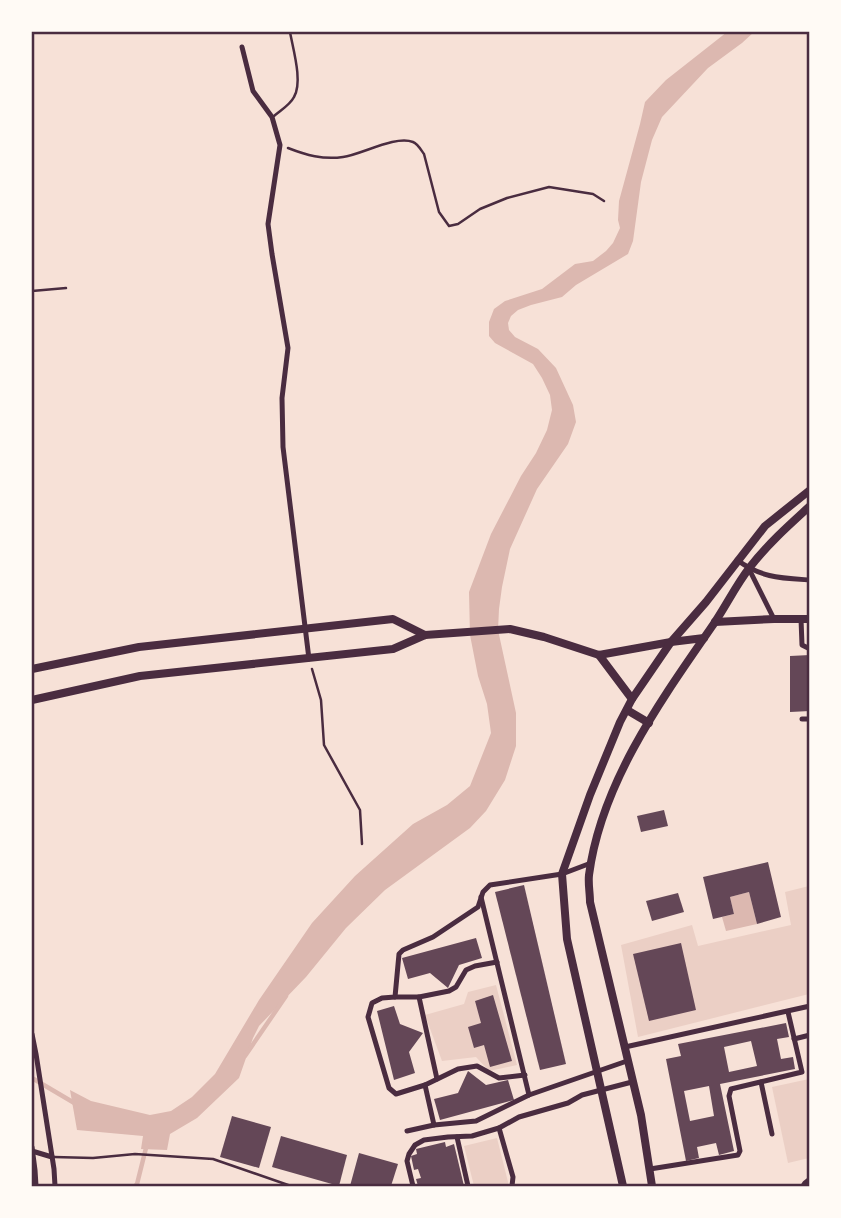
<svg xmlns="http://www.w3.org/2000/svg" width="841" height="1218" viewBox="0 0 841 1218" font-family="'PT Sans Narrow',sans-serif">
	<style>
		.green { fill: #ebcfc5 }
		.water { fill: #dcb8b0 }
		.lines { fill: none; stroke-linecap: round; stroke-linejoin: round }
		.stream { stroke: #dcb8b0; stroke-width: 4.5 }
		.building { fill: #644757; fill-rule: evenodd }
		.path { stroke: #4a2c40; stroke-width: 2.5 }
		.service { stroke: #4a2c40; stroke-width: 2.5 }
		.minor { stroke: #4a2c40; stroke-width: 5 }
		.secondary { stroke: #4a2c40; stroke-width: 8 }
		.neatline { fill: none; stroke: #4a2c40; stroke-width: 2.5 }
	</style>
	<rect width="100%" height="100%" fill="#f7e1d7"/>
	<!-- green -->
	<g class="green">
		<path d="M809 886V994L638 1037 621 945 692 925 698 946 791 925 785 892Z"/>
		<path d="M496 985 517 1065 489 1071 476 1057 442 1061 425 1015 464 1004 468 992Z"/>
		<path d="M809 1079V1158L788 1163 772 1087Z"/>
		<path d="M497 1138 509 1186H474L464 1146Z"/>
	</g>
	<!-- water -->
	<g class="water">
		<path d="M727 32H754L742 43 708 68 662 117 652 140 641 182 633 241 628 254 576 285 562 297 531 305 518 310 511 316 508 323 509 330 515 337 538 349 556 368 573 405 576 422 568 444 537 489 510 549 502 587 499 609 498 630 516 713V746L505 780 486 811 470 828 385 890 346 928 306 977 259 1026 253 1038 239 1078 197 1118 170 1134 167 1150 141 1149 143 1136 77 1130 70 1090 91 1101 150 1115 171 1111 192 1097 215 1074 259 1000 312 923 355 876 413 824 447 805 470 786 491 733 487 704 478 676 470 635 469 592 491 534 521 476 536 453 547 430 552 410 550 395 542 378 533 364 495 343 489 336V322L494 309 505 301 542 289 575 264 593 261 606 251 613 243 620 228 618 220 619 201 640 124 645 102 666 80Z"/>
		<path d="M749 892 757 924 726 931 722 917 734 914 730 897Z"/>
	</g>
	<g class="lines">
		<!-- stream -->
		<g class="stream">
			<path d="M245 1056 286 996"/>
			<path d="M32 1078 76 1104"/>
			<path d="M135 1186 137 1184 147 1144"/>
		</g>
	</g>
	<!-- building -->
	<g class="building">
		<path d="M810 655V711L790 712V656Z"/>
		<path d="M664 810 668 826 641 832 637 816Z"/>
		<path d="M768 862 781 917 757 924 749 892 730 897 734 914 713 919 703 877Z"/>
		<path d="M524 885 566 1064 540 1070 495 892Z"/>
		<path d="M678 893 684 912 652 921 646 901Z"/>
		<path d="M476 938 482 958 459 965 448 988 430 973 408 979 402 958Z"/>
		<path d="M681 943 696 1010 649 1021 633 954Z"/>
		<path d="M493 995 512 1061 490 1067 484 1045 474 1048 468 1027 481 1023 475 1001Z"/>
		<path d="M394 1006 400 1024 423 1033 409 1052 415 1073 394 1080 377 1011Z"/>
		<path d="M786 1023 789 1037 777 1039 781 1059 793 1057 795 1069 720 1084 734 1151 719 1155 716 1143 697 1147 699 1158 686 1161 666 1059 681 1056 678 1044ZM751 1041 757 1066 729 1072 724 1047ZM709 1086 714 1116 690 1121 684 1091Z"/>
		<path d="M468 1071 486 1085 508 1080 514 1100 440 1120 434 1099 458 1093Z"/>
		<path d="M232 1116 271 1127 259 1168 220 1157Z"/>
		<path d="M281 1136 347 1155 339 1186 272 1167Z"/>
		<path d="M445 1142 446 1147 454 1144 464 1186H418L416 1179 421 1178 418 1169 414 1170 411 1156 417 1154 416 1149Z"/>
		<path d="M359 1153 398 1164 391 1186H350Z"/>
	</g>
	<g class="lines">
		<!-- path -->
		<g class="path">
			<path d="M288 148C306 155 323 160 343 157 361 155 395 135 413 142 418 144 421 150 424 154L439 212 449 226 458 224 480 209 507 198 549 187 593 194 604 201"/>
			<path d="M312 669 321 700 324 745 360 810 362 844"/>
		</g>
		<!-- service -->
		<g class="service">
			<path d="M274 116C281 110 290 105 294 97 303 82 293 49 290 32"/>
			<path d="M32 291 66 288"/>
			<path d="M54 1157 93 1158 135 1154 213 1159 291 1186"/>
		</g>
		<!-- minor -->
		<g class="minor">
			<path d="M242 47 253 91 272 117 280 145 268 224 272 254 288 348 282 398 283 447 309 659"/>
			<path d="M737 560C762 578 780 578 810 580"/>
			<path d="M749 569 774 619"/>
			<path d="M801 619 802 645 810 649"/>
			<path d="M802 719H810"/>
			<path d="M591 863 562 874 490 885 483 892 478 907 433 937 403 950 399 954 395 997 382 998 372 1003 368 1017 389 1088 396 1094 425 1085 434 1125 476 1121 529 1095 627 1061"/>
			<path d="M481 897 529 1095"/>
			<path d="M395 997H419L437 1079"/>
			<path d="M419 997 449 991 456 987 466 970 475 966 497 962"/>
			<path d="M32 1034 36 1054 54 1169 55 1186"/>
			<path d="M794 1039 810 1035"/>
			<path d="M625 1047 810 1006"/>
			<path d="M761 1082 772 1134"/>
			<path d="M425 1085 458 1069 477 1066 499 1078 525 1075"/>
			<path d="M499 1128 513 1177 512 1186"/>
			<path d="M407 1131 434 1125"/>
			<path d="M457 1137 468 1186"/>
			<path d="M32 1147 35 1170 36 1186"/>
			<path d="M32 1151 52 1157"/>
			<path d="M650 1169 738 1155 740 1151 729 1096 731 1089 802 1072 788 1012"/>
			<path d="M413 1186 407 1161 409 1154 415 1145 424 1140 448 1137 472 1136 499 1128 519 1117 568 1103 582 1095 632 1082"/>
			<path d="M803 1186 805 1183 810 1179"/>
		</g>
		<!-- secondary -->
		<g class="secondary">
			<path d="M715 622 774 619H810"/>
			<path d="M599 655 632 699"/>
			<path d="M32 669 139 647 393 619 425 635"/>
			<path d="M32 700 140 676 393 649 425 635 510 629 544 637 599 655 671 642 704 638"/>
			<path d="M627 710 649 723"/>
			<path d="M623 1186 567 939 562 874 590 795 620 722 632 699 671 642 706 602 765 526 810 490"/>
			<path d="M652 1186 641 1115 590 902C590 893 588 884 589 875 601 783 661 700 713 625 726 606 736 585 750 567 768 544 788 526 810 506"/>
		</g>
	</g>
	<!-- border -->
	<rect width="841" height="1218" fill="none" stroke="#fffaf5" stroke-width="66"/>
	<rect x="33" y="33" width="775" height="1152" class="neatline"/>
</svg>
